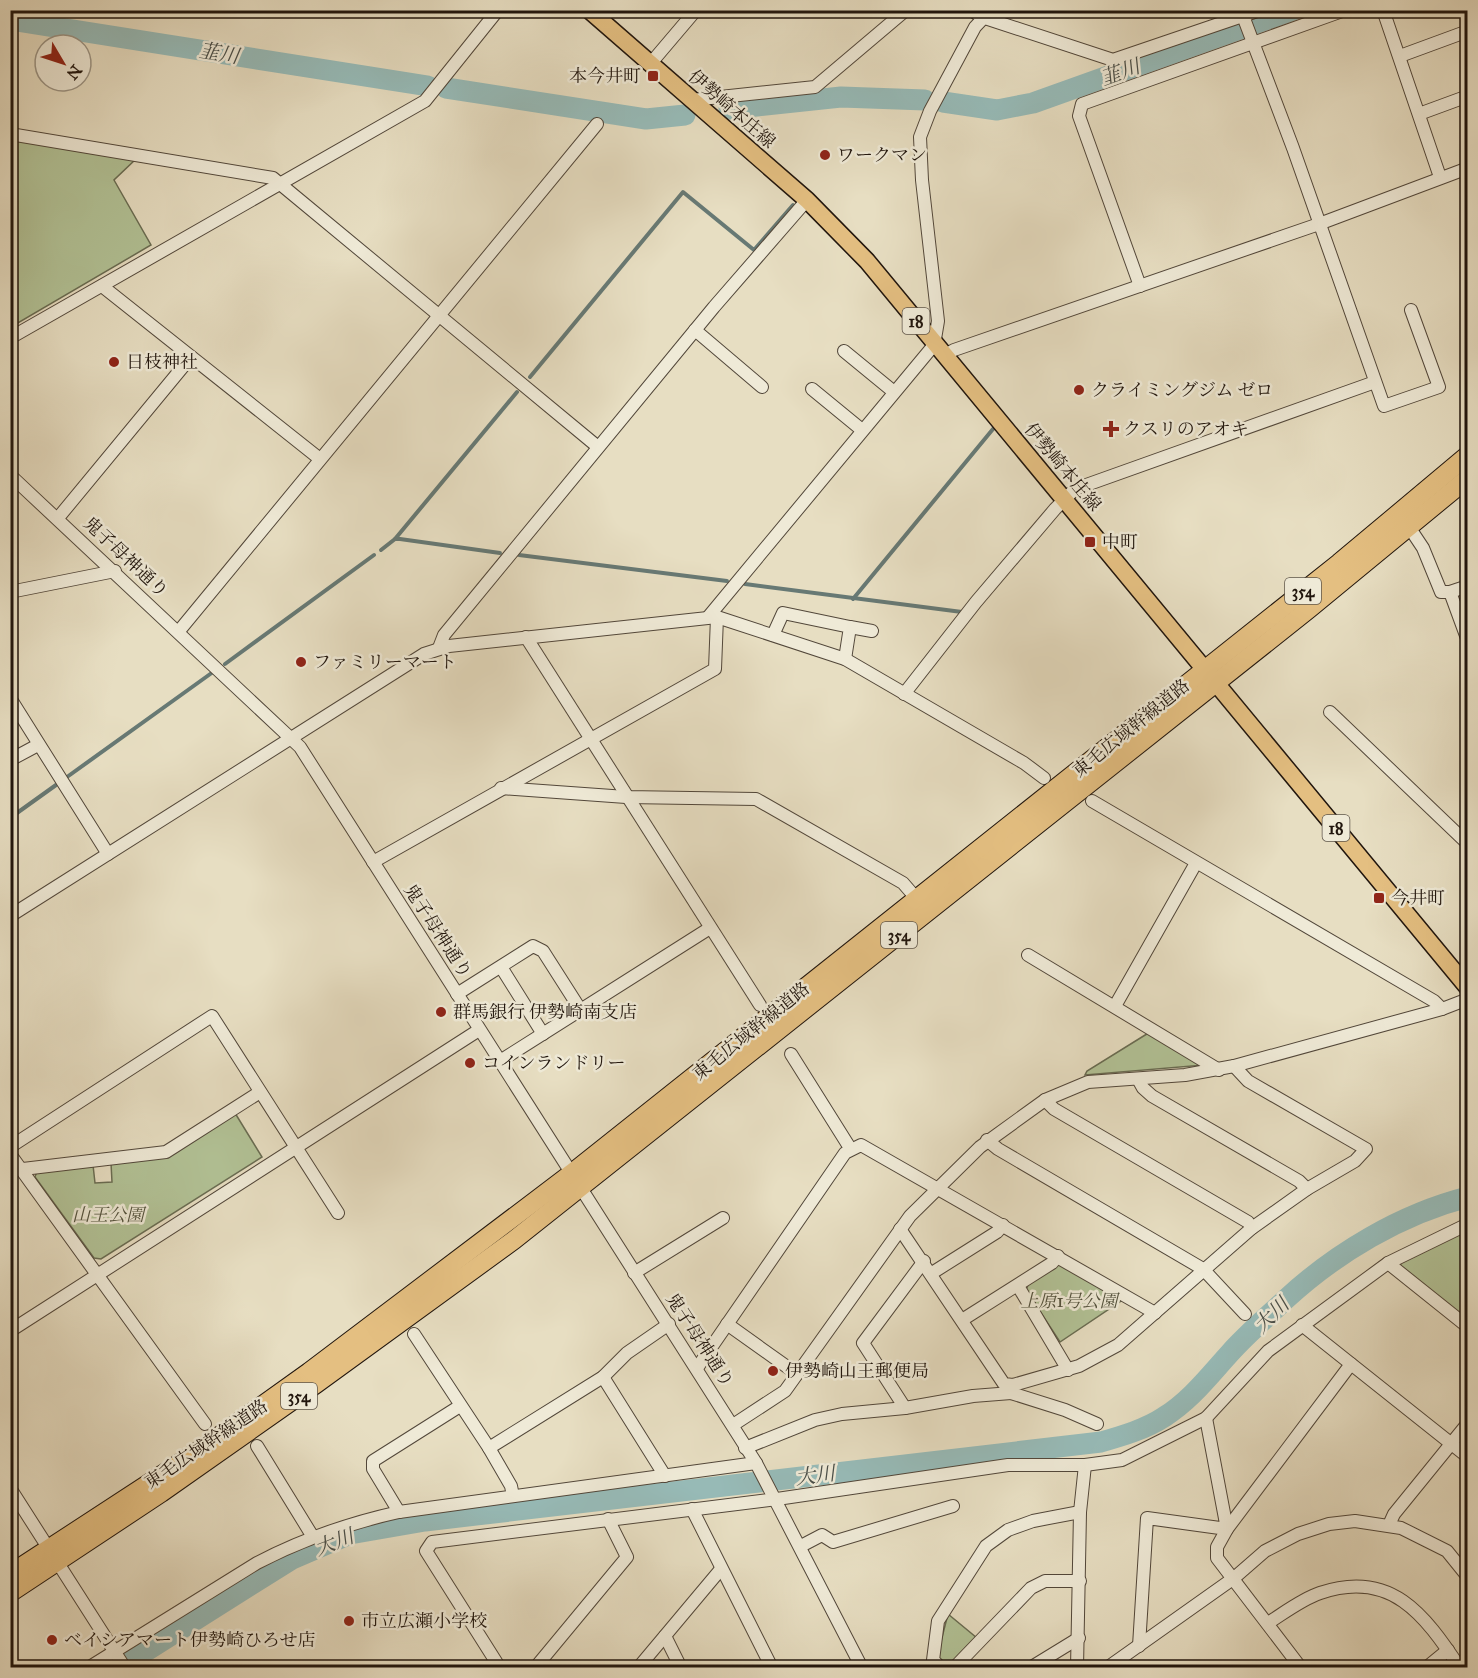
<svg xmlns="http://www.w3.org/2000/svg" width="1478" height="1678" viewBox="0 0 1478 1678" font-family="'IM FELL Great Primer','Noto Serif JP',serif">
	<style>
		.green { fill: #b2c296; stroke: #696c52; stroke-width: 1.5 }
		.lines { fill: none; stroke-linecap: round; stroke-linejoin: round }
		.stream { stroke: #677974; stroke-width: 4 }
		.river { stroke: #97bbb8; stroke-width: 21 }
		.minor-casing { stroke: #52473a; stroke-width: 14 }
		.major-casing { stroke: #20150d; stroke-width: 19 }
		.highway-casing { stroke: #20150d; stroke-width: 20 }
		.minor { stroke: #efead7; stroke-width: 12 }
		.major { stroke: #e4bf81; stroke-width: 16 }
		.highway { stroke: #e4bf81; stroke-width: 18 }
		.poi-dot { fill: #8f2418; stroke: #efead7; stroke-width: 2 }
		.labels { text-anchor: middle; stroke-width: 5; stroke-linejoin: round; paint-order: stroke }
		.shield { fill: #efead7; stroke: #5e554a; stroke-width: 1.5 }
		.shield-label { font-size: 16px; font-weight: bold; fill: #20150d }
		.poi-label { font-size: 18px; fill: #20150d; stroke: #efead7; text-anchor: start }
		.street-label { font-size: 18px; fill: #20150d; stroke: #efead7 }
		.park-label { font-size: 18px; font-style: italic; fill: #53523d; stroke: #efead7 }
		.water-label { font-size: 20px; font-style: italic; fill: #4a4f49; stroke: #efead7 }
	</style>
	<rect width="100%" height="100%" fill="#e7dec2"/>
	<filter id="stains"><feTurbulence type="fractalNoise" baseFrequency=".00333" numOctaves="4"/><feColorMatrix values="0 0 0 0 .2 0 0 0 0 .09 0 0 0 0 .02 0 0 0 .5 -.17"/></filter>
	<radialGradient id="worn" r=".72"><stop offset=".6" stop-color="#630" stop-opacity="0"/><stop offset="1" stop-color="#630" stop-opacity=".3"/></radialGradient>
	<!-- green -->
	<g class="green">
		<path d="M11 139 137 158 114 180 151 245 11 327 10 307 17 302C8 288 6 265 16 251L10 246Z"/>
		<path d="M1150 1032 1204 1065 1085 1075 1087 1071Z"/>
		<path d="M235 1113 262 1157 101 1259 94 1258 35 1177 37 1171 93 1165 95 1183 112 1182 111 1163 166 1156Z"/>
		<path d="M1467 1230V1319L1400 1266 1402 1261Z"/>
		<path d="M1058 1264 1124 1299 1060 1342 1026 1290 1029 1283Z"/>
		<path d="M948 1614 977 1638 951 1664 947 1665 937 1657Z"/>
	</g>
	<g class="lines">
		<!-- stream -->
		<g class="stream">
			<path d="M530 377 683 192 754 250 793 205"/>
			<path d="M395 539 517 392"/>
			<path d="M381 550 395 539H400L500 553"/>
			<path d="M519 555 727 581"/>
			<path d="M745 584 962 612"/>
			<path d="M853 599 993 429"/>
			<path d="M225 664 374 555"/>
			<path d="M67 777 213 672"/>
			<path d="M10 818 56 785"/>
		</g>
		<!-- river -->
		<g class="river">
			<path d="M10 20 428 86"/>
			<path d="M446 88 646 119 685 115"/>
			<path d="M943 102 997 110 1033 103 1293 10"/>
			<path d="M729 109 841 97 925 100"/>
			<path d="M119 1668 292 1559 350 1534 425 1521 1101 1442C1122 1436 1146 1429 1164 1417 1191 1400 1209 1376 1230 1353 1247 1334 1267 1317 1286 1299 1336 1253 1401 1214 1468 1197"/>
		</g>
		<defs>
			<g id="minor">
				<path d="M971 10 982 17 1113 60 1260 10"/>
				<path d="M1383 10 1440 177"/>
				<path d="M1243 16 1293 148 1384 406 1439 387 1411 310"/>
				<path d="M1400 56 1468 31"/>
				<path d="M651 63 696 10"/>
				<path d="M692 100 815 87 906 10"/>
				<path d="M1419 114 1468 96"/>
				<path d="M10 134 273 178 598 447"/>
				<path d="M102 286 320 459"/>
				<path d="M1140 286 1079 116 1082 104 1345 10"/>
				<path d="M695 330 762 387"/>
				<path d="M10 338 425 101 498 10"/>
				<path d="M844 351 894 392"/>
				<path d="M944 356 954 350 1319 224 1468 168"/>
				<path d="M812 389 862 430"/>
				<path d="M10 475 300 747 756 1463 862 1668"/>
				<path d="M58 518 191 357"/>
				<path d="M1405 521 1423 548 1441 592H1450L1468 586"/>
				<path d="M10 592 115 571"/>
				<path d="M1450 592 1468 641"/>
				<path d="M709 616 934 345 938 321 922 180 920 137 930 111 975 27 991 10"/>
				<path d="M850 627 872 631"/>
				<path d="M179 631 597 124"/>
				<path d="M773 635 783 613 850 627 845 659"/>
				<path d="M526 637 760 1005"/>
				<path d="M439 648 444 635 714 307 807 200"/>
				<path d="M904 694 976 602 1055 509 1075 489 1375 382"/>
				<path d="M10 698 108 854"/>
				<path d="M1330 712 1468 844"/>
				<path d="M10 760 38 745"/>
				<path d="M501 788 626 797 756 799 903 883 916 898"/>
				<path d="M1092 801 1434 1001 1442 1009"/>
				<path d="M373 862 715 669 717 617"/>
				<path d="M10 916 424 654 449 646 717 617 845 659 1024 763 1044 778"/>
				<path d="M1028 955 1219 1070"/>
				<path d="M501 967 543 1034"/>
				<path d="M457 994 533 946 543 951 580 1009"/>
				<path d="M1115 1006 1196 863"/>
				<path d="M791 1054 850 1148"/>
				<path d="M500 1061 710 928"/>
				<path d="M1138 1079 1143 1088 1152 1096 1299 1181 1307 1189"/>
				<path d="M1045 1100 1054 1109 1248 1222 1252 1228"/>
				<path d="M987 1140 998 1149 1203 1269 1245 1314"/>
				<path d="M10 1147 212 1016 338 1213"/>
				<path d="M10 1154 205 1424"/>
				<path d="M23 1169 166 1152 260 1092"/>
				<path d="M900 1229 1004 1384 1013 1385 1079 1366 1118 1345 1252 1228 1307 1189 1355 1161 1366 1149 1248 1081 1234 1066"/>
				<path d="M1388 1263 1468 1327"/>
				<path d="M634 1273 723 1218"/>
				<path d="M932 1273 997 1232 1003 1225"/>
				<path d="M1018 1286 1068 1370"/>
				<path d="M962 1320 1052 1263 1058 1256"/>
				<path d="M727 1324 797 1374"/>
				<path d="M1302 1325 1468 1457"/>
				<path d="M10 1331 479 1030"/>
				<path d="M414 1334 489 1448 511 1486 513 1496"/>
				<path d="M697 1368 845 1153 861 1145 1155 1313"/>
				<path d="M603 1377 665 1476"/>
				<path d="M1011 1393 1065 1410 1097 1424"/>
				<path d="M905 1408 863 1343 924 1261"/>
				<path d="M733 1425 785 1391 910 1216 980 1147 1045 1100 1088 1082 1185 1075 1234 1066 1442 1009 1468 999"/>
				<path d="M257 1446 313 1537"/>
				<path d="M489 1448 603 1377 627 1353 669 1324"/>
				<path d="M745 1448 815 1420 842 1414 905 1408 973 1396 1011 1393 1013 1385"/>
				<path d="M10 1488 125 1668"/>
				<path d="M692 1509 772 1668"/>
				<path d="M399 1512 373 1469V1461L460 1406"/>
				<path d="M1389 1525 1394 1514 1468 1423"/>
				<path d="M801 1546 822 1535 833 1542 953 1506"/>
				<path d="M1268 1623C1284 1613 1302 1599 1320 1593 1391 1569 1424 1614 1460 1668"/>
				<path d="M665 1636 681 1668"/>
				<path d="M1139 1646 1147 1518 1227 1529 1206 1418"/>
				<path d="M88 1668 257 1563C303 1539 349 1523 399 1512L756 1463"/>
				<path d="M500 1668 426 1551 432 1542 777 1499 1008 1465H1085L1122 1460 1206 1418 1268 1351 1388 1263 1468 1224"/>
				<path d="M535 1668 627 1557 608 1519"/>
				<path d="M638 1668 721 1569"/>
				<path d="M941 1668 933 1660 938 1621 986 1546 1008 1530 1033 1521 1080 1512"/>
				<path d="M954 1668 1031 1588 1045 1581H1080"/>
				<path d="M1030 1668 1079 1638"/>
				<path d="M1077 1668 1080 1512 1085 1465"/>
				<path d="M1107 1668 1234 1578 1265 1551 1298 1534 1329 1524 1355 1521 1401 1528 1447 1551 1468 1577"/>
				<path d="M1301 1668 1217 1558V1547L1227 1529 1351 1364"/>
				<path d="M1426 1668 1448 1650"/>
			</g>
			<path id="major" d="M589 10 807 200 867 261 1468 988"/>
			<g id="highway">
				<path d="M10 1574 197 1452 309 1372 572 1173 1339 563 1468 455"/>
				<path d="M10 1593 161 1493 316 1384 514 1240 1309 609 1468 478"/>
			</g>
		</defs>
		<!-- minor casing -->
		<use href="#minor" class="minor-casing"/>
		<!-- major casing -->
		<use href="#major" class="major-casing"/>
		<!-- highway casing -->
		<use href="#highway" class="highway-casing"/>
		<!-- minor -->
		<use href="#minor" class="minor"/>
		<!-- major -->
		<use href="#major" class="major"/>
		<!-- highway -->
		<use href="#highway" class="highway"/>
	</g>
	<!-- markers -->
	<g class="poi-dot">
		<rect x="647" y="70" width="12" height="12" rx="3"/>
		<circle cx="825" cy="155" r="6"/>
		<circle cx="114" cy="362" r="6"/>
		<circle cx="1079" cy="390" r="6"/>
		<path d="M1108 420h6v6h6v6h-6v6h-6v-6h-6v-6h6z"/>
		<rect x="1084" y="536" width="12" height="12" rx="3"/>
		<circle cx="301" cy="662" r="6"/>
		<rect x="1373" y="892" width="12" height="12" rx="3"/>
		<circle cx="441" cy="1012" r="6"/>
		<circle cx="470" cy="1063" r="6"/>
		<circle cx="773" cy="1371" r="6"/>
		<circle cx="349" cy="1621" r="6"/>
		<circle cx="52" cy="1640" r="6"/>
	</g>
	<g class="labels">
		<!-- shield labels -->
		<g class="shield">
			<rect x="902.5" y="308" width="27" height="26" rx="4.5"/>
			<rect x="1285" y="578" width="36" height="26" rx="4.5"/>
			<rect x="1322.5" y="815" width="27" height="26" rx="4.5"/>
			<rect x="881" y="922" width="36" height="26" rx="4.5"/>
			<rect x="281" y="1383" width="36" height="26" rx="4.5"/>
		</g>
		<g class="shield-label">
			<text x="916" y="327">18</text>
			<text x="1303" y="597">354</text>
			<text x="1336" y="834">18</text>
			<text x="899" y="941">354</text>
			<text x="299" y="1402">354</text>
		</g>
		<!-- poi labels -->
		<g class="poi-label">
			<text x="641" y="82" text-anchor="end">本今井町</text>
			<text x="837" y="161">ワークマン</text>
			<text x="126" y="368">日枝神社</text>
			<text x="1091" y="396">クライミングジム ゼロ</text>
			<text x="1123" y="435">クスリのアオキ</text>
			<text x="1102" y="548">中町</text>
			<text x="313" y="668">ファミリーマート</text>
			<text x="1391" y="904">今井町</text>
			<text x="453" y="1018">群馬銀行 伊勢崎南支店</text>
			<text x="482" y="1069">コインランドリー</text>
			<text x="785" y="1377">伊勢崎山王郵便局</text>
			<text x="361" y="1627">市立広瀬小学校</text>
			<text x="64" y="1646">ベイシアマート伊勢崎ひろせ店</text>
		</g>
		<!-- street labels -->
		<g class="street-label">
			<text transform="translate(732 109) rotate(41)" y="6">伊勢崎本庄線</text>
			<text transform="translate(1063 467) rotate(50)" y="6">伊勢崎本庄線</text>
			<text transform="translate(126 557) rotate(43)" y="6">鬼子母神通り</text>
			<text transform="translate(1131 728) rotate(-39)" y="6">東毛広域幹線道路</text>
			<text transform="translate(438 931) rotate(57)" y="6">鬼子母神通り</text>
			<text transform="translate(751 1031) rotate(-39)" y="6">東毛広域幹線道路</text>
			<text transform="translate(700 1340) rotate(57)" y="6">鬼子母神通り</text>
			<text transform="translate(206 1444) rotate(-34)" y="6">東毛広域幹線道路</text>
		</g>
		<!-- park labels -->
		<g class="park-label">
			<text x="108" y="1221">山王公園</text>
			<text x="1069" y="1307">上原1号公園</text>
		</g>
		<!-- water labels -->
		<g class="water-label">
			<text transform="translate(219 53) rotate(9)" y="7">韮川</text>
			<text transform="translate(1120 72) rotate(-20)" y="7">韮川</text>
			<text transform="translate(1271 1315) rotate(-45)" y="7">大川</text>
			<text transform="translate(815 1475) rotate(-7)" y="7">大川</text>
			<text transform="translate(334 1542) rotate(-21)" y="7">大川</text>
		</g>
	</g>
	<!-- margin -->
	<rect width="1478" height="1678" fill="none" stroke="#e7dec2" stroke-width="36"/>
	<rect x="12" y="12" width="1454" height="1654" fill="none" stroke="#20150d" stroke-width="3"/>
	<rect x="18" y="18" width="1442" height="1642" fill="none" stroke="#20150d" stroke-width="1.5"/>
	<!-- north arrow -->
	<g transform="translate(63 63) rotate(129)"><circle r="28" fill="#efead7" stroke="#9c9586" stroke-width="1.5"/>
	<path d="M0-4.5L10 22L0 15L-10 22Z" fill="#8f2418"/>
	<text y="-9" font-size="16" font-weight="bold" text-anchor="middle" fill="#20150d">N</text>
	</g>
	<rect width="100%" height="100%" filter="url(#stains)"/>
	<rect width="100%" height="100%" fill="url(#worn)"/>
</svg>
